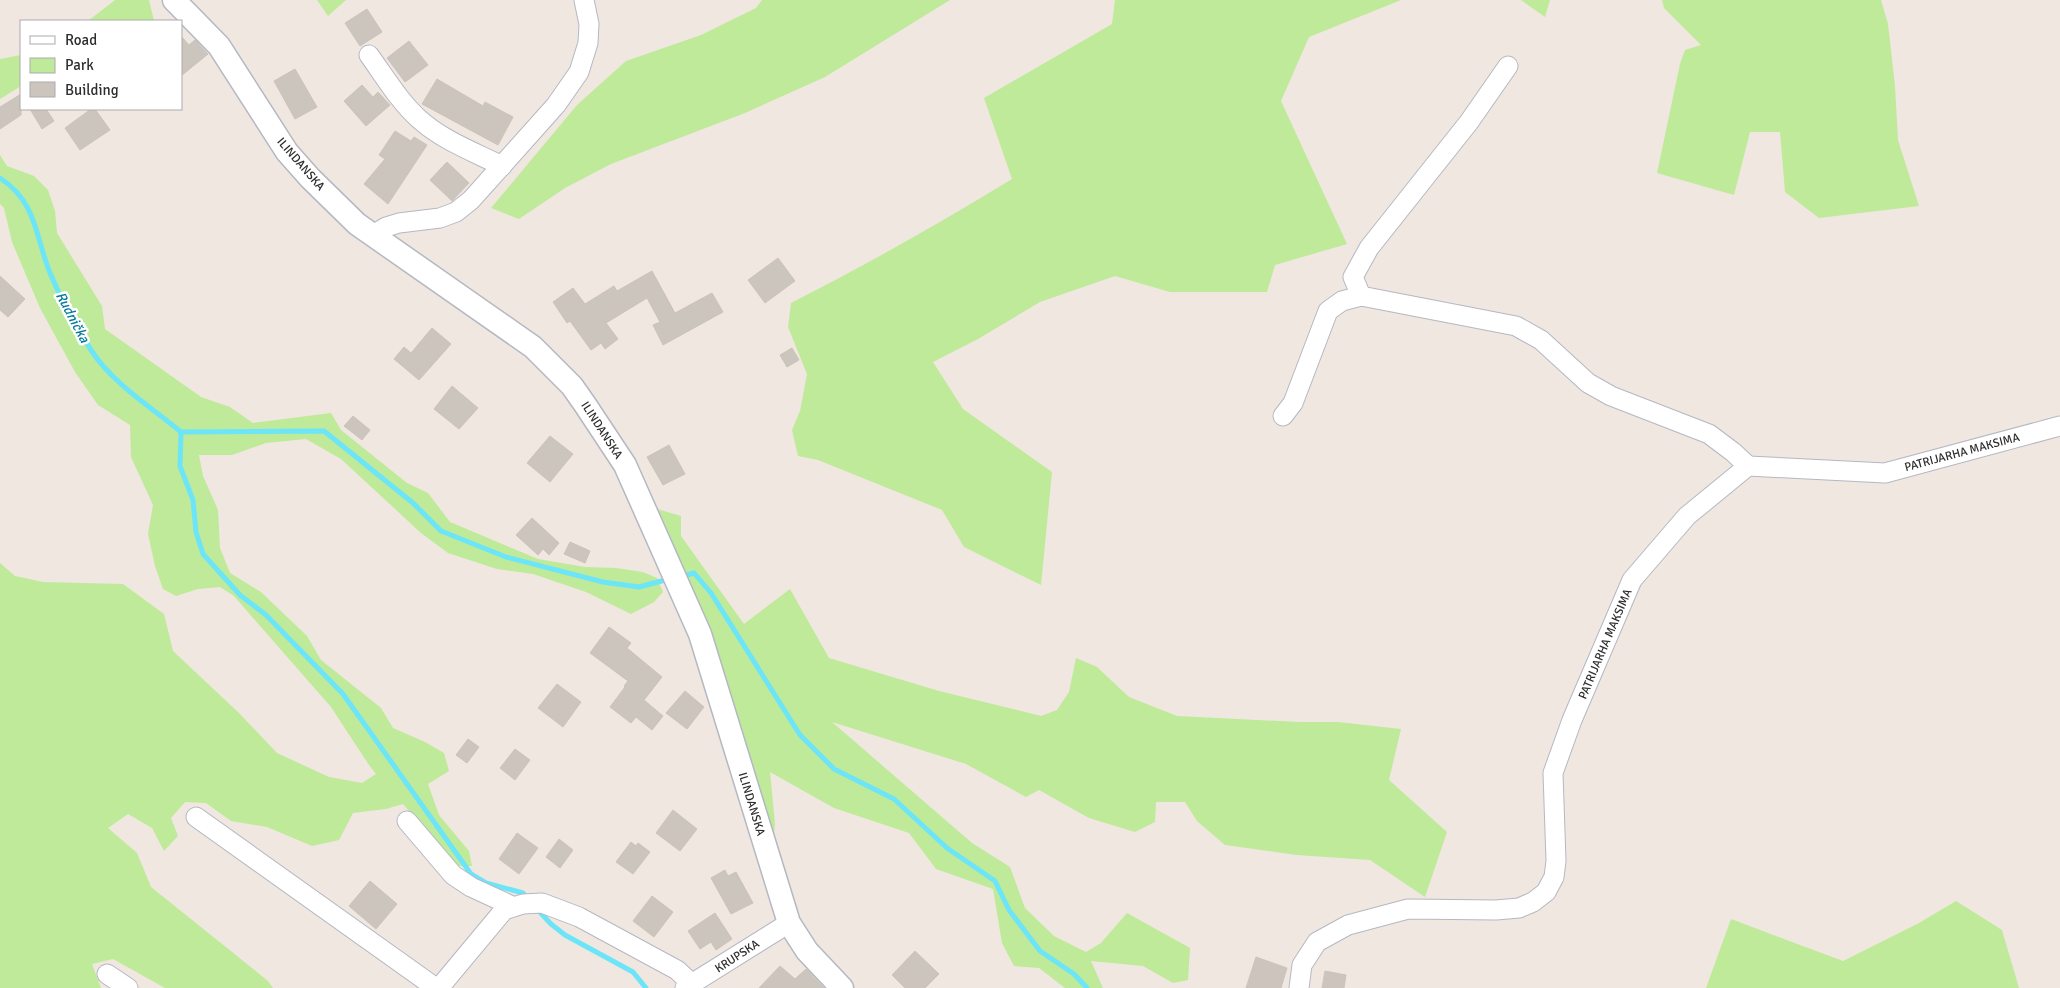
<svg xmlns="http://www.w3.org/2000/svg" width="2060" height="988" viewBox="0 0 2060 988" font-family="Signika,sans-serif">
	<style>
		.green { fill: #beea99 }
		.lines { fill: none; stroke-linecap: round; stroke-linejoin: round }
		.stream { stroke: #6ce5f8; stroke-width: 5 }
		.building { fill: #cbc5be; stroke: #ccc3b9 }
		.minor-casing { stroke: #b4b8c2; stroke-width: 21 }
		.tertiary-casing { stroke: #b4b8c2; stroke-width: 25 }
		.minor { stroke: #fff; stroke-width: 19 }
		.tertiary { stroke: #fff; stroke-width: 22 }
		.labels { text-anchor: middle; stroke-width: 5; stroke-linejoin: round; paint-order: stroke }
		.street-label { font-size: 12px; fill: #2e2e2e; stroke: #fff }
		.water-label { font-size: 14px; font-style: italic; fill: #047b9d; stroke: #fff }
	</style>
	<rect width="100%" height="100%" fill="#f0e7e0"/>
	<!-- green -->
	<g class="green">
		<path d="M115 0H149L154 21H88Z"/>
		<path d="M317 0H346L328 16Z"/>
		<path d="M762 0H950L825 77 745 113 611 164 565 188 519 219 491 208 577 105 626 61 701 35 756 8Z"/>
		<path d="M1115 0H1401L1309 37 1281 101 1347 244 1275 265 1267 292H1170L1115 276 1040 302 978 339 933 362 963 409 1052 472 1041 585 964 547 942 510 818 460 798 456 792 430 800 411 807 374 788 327 791 303C866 265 940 223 1012 179L984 98 1112 24Z"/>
		<path d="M1521 0H1550L1545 17Z"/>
		<path d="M1662 0H1881L1888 24 1895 86 1898 140 1919 206 1819 218 1785 192 1780 132H1750L1734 195 1657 173 1680 64 1685 50 1701 45 1664 8Z"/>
		<path d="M21 55V86L0 99V59Z"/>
		<path d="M0 155 7 166 34 176 48 190 55 211 57 233 102 306 105 329 201 397 230 407 253 423 331 413 341 430 407 483 428 493 450 522 538 559 585 567 616 568 643 572 657 578 663 592 654 602 631 614 586 592 533 574 497 569 448 553 421 533 341 459 306 439 266 443 232 455H199L203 476 218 510 220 548 230 573 261 592 307 636 321 660 381 708 393 728 425 742 444 753 449 771 428 784 439 815 469 851 472 866H458L403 804 386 809 353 813 339 840 312 846 267 827 231 821 206 803 185 802 171 818 178 836 164 851 152 828 128 814 108 828 137 853 151 887 268 981 273 988H165L113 959 92 964 101 988H0V563L15 576 43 582 123 584 164 614 173 651 239 713 277 753 329 777 362 783 376 774 369 765 331 707 234 596 220 587 198 589 176 596 163 589 155 566 148 534 153 505 131 457 130 425 98 405 75 372 40 308 12 242 4 208 0 204Z"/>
		<path d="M657 509 681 516V536L744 624 790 589 829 658 939 691 1041 716 1057 710 1069 692 1076 658 1097 667 1129 697 1177 716 1300 722H1338L1401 729 1389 780 1447 832 1425 897 1370 860 1297 855 1225 845 1197 821 1185 802H1156L1155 822 1135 832 1089 818 1039 790 1026 797 966 764 832 722 972 843 1010 867 1025 908 1054 936 1086 952 1101 943 1127 913 1190 948 1188 980 1173 983 1143 966 1091 961 1103 988H1065L1039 968 1014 966 1002 943 993 889 936 869 909 833 834 808 770 772 775 824 774 835 714 643Z"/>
		<path d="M1956 901 2002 930 2019 988H1706L1731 919 1843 961 1919 923Z"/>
	</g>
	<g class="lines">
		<!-- stream -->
		<g class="stream">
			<path d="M0 178C37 202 35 236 50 273 61 299 75 326 91 350 113 384 151 407 181 432"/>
			<path d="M181 432 324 431 413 503 441 531 506 557 603 582 639 587 669 579"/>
			<path d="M181 432 180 466 193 500 196 532 203 554 240 595 266 615 343 694 471 874 486 883 523 893 527 898"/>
			<path d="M680 577 694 573 711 593 800 735 834 769 894 799 947 848 995 881 1009 910 1040 951 1074 974 1087 988"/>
			<path d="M536 908 551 924 565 935 633 972 646 988"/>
		</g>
	</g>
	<!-- building -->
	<g class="building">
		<path d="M367 9 382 32 360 46 345 23Z"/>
		<path d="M181 36 189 45 195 40 208 54 181 76Z"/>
		<path d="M409 41 428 65 405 82 387 58Z"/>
		<path d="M295 69 317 107 295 119 274 81Z"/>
		<path d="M437 79 483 106 485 102 513 117 498 145 422 104Z"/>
		<path d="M362 85 373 97 378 92 390 105 366 126 344 101Z"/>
		<path d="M21 94V115L0 129V107Z"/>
		<path d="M30 109H46L54 121 42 129Z"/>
		<path d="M91 109H95L110 130 80 150 65 128Z"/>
		<path d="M395 131 411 141 414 137 427 145 388 204 364 184 385 159 379 155Z"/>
		<path d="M447 162 469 183 452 201 430 180Z"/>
		<path d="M778 258 795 281 765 303 748 280Z"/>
		<path d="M652 271 675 313 712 293 723 312 663 345 653 325 660 322 647 298 606 323 618 339 605 349 601 343 591 350 570 321 567 323 553 302 573 288 585 304 614 286 617 291Z"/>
		<path d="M0 276 25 299 8 317 0 310Z"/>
		<path d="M432 328 451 344 419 380 394 359 404 347 411 353Z"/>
		<path d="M792 348 799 360 787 367 780 355Z"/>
		<path d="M452 386 478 408 459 429 434 409Z"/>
		<path d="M353 416 370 430 362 440 344 426Z"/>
		<path d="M550 436 573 454 550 482 527 463Z"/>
		<path d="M669 445 685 474 663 485 647 457Z"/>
		<path d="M532 518 559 543 549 555 543 549 538 555 516 535Z"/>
		<path d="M570 542 590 551 585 563 564 554Z"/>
		<path d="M609 627 631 643 627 648 662 677 644 700 663 716 652 730 636 717 631 723 610 707 625 687 624 686 628 681 590 653Z"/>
		<path d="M557 684 581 702 563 727 538 708Z"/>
		<path d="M685 691 704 707 687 729 666 713Z"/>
		<path d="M468 739 479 747 467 763 456 755Z"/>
		<path d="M515 749 530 760 515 780 500 768Z"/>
		<path d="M673 810 697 829 680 851 656 833Z"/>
		<path d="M517 833 538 848 519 874 499 859Z"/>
		<path d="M559 839 573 850 560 868 546 857Z"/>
		<path d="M631 842 636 846 638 843 650 852 633 874 616 862Z"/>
		<path d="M725 870 728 876 736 872 753 903 731 914 711 878Z"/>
		<path d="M370 881 397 904 376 929 349 906Z"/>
		<path d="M652 896 673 912 654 937 633 921Z"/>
		<path d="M715 913 732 939 716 950 711 942 700 949 688 931Z"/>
		<path d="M915 951 939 974 925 988H905L892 975Z"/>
		<path d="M1256 957 1287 968 1281 988H1246Z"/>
		<path d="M780 966 795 979 806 969 824 988H759Z"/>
		<path d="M1325 971 1346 975 1344 988H1322Z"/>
	</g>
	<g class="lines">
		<defs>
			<g id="minor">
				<path d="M369 55C385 77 399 101 419 119 442 140 474 152 502 166"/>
				<path d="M373 235 386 227 399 223 440 218 456 212 471 200 556 105 579 72 588 43 589 24 584 0"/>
				<path d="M1361 296 1516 326 1541 340 1588 383 1611 396 1709 434 1733 452 1748 466"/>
				<path d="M1283 416 1293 403 1328 311 1342 301 1361 296 1353 277 1369 248 1469 122 1508 66"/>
				<path d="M196 817 436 988"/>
				<path d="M407 821 453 875 471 887 512 906"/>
				<path d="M107 974 128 988"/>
				<path d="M439 988 504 910 523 904 542 903 579 917 677 970 692 984"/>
				<path d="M685 988 789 923"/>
				<path d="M1299 988 1302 965 1317 942 1348 925 1408 909 1496 910 1519 908 1533 902 1546 892 1554 877 1556 861 1553 773 1572 720 1632 580 1687 516 1748 466 1885 473 2060 426"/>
			</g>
			<path id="tertiary" d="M174 0 219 46 287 152 310 178 357 224 533 347 572 386 586 406 625 465 700 634 789 923 807 951 842 988"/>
		</defs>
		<!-- minor casing -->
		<use href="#minor" class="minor-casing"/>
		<!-- tertiary casing -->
		<use href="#tertiary" class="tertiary-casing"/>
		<!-- minor -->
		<use href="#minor" class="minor"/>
		<!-- tertiary -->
		<use href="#tertiary" class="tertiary"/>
	</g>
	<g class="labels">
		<!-- street labels -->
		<g class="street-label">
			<text transform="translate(301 164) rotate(49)" y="4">ILINDANSKA</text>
			<text transform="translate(602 430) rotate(57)" y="4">ILINDANSKA</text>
			<text transform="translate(1962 452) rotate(-15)" y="4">PATRIJARHA MAKSIMA</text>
			<text transform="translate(1605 644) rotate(-67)" y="4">PATRIJARHA MAKSIMA</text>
			<text transform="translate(752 804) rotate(73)" y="4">ILINDANSKA</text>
			<text transform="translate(737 956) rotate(-33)" y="4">KRUPSKA</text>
		</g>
		<!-- water labels -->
		<g class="water-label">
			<text transform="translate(73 317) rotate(62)" y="5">Rudnička</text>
		</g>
	</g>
	<!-- legend -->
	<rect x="20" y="20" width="162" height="90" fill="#ffffff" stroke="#ababab"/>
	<rect x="30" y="36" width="25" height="8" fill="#ffffff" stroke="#ababab"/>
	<text x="65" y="45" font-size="15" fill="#2e2e2e">Road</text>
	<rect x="30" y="58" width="25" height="15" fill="#beea99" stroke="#ababab"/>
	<text x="65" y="70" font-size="15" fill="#2e2e2e">Park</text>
	<rect x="30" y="82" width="25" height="15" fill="#cbc5be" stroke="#ababab"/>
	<text x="65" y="95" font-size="15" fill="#2e2e2e">Building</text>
</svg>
